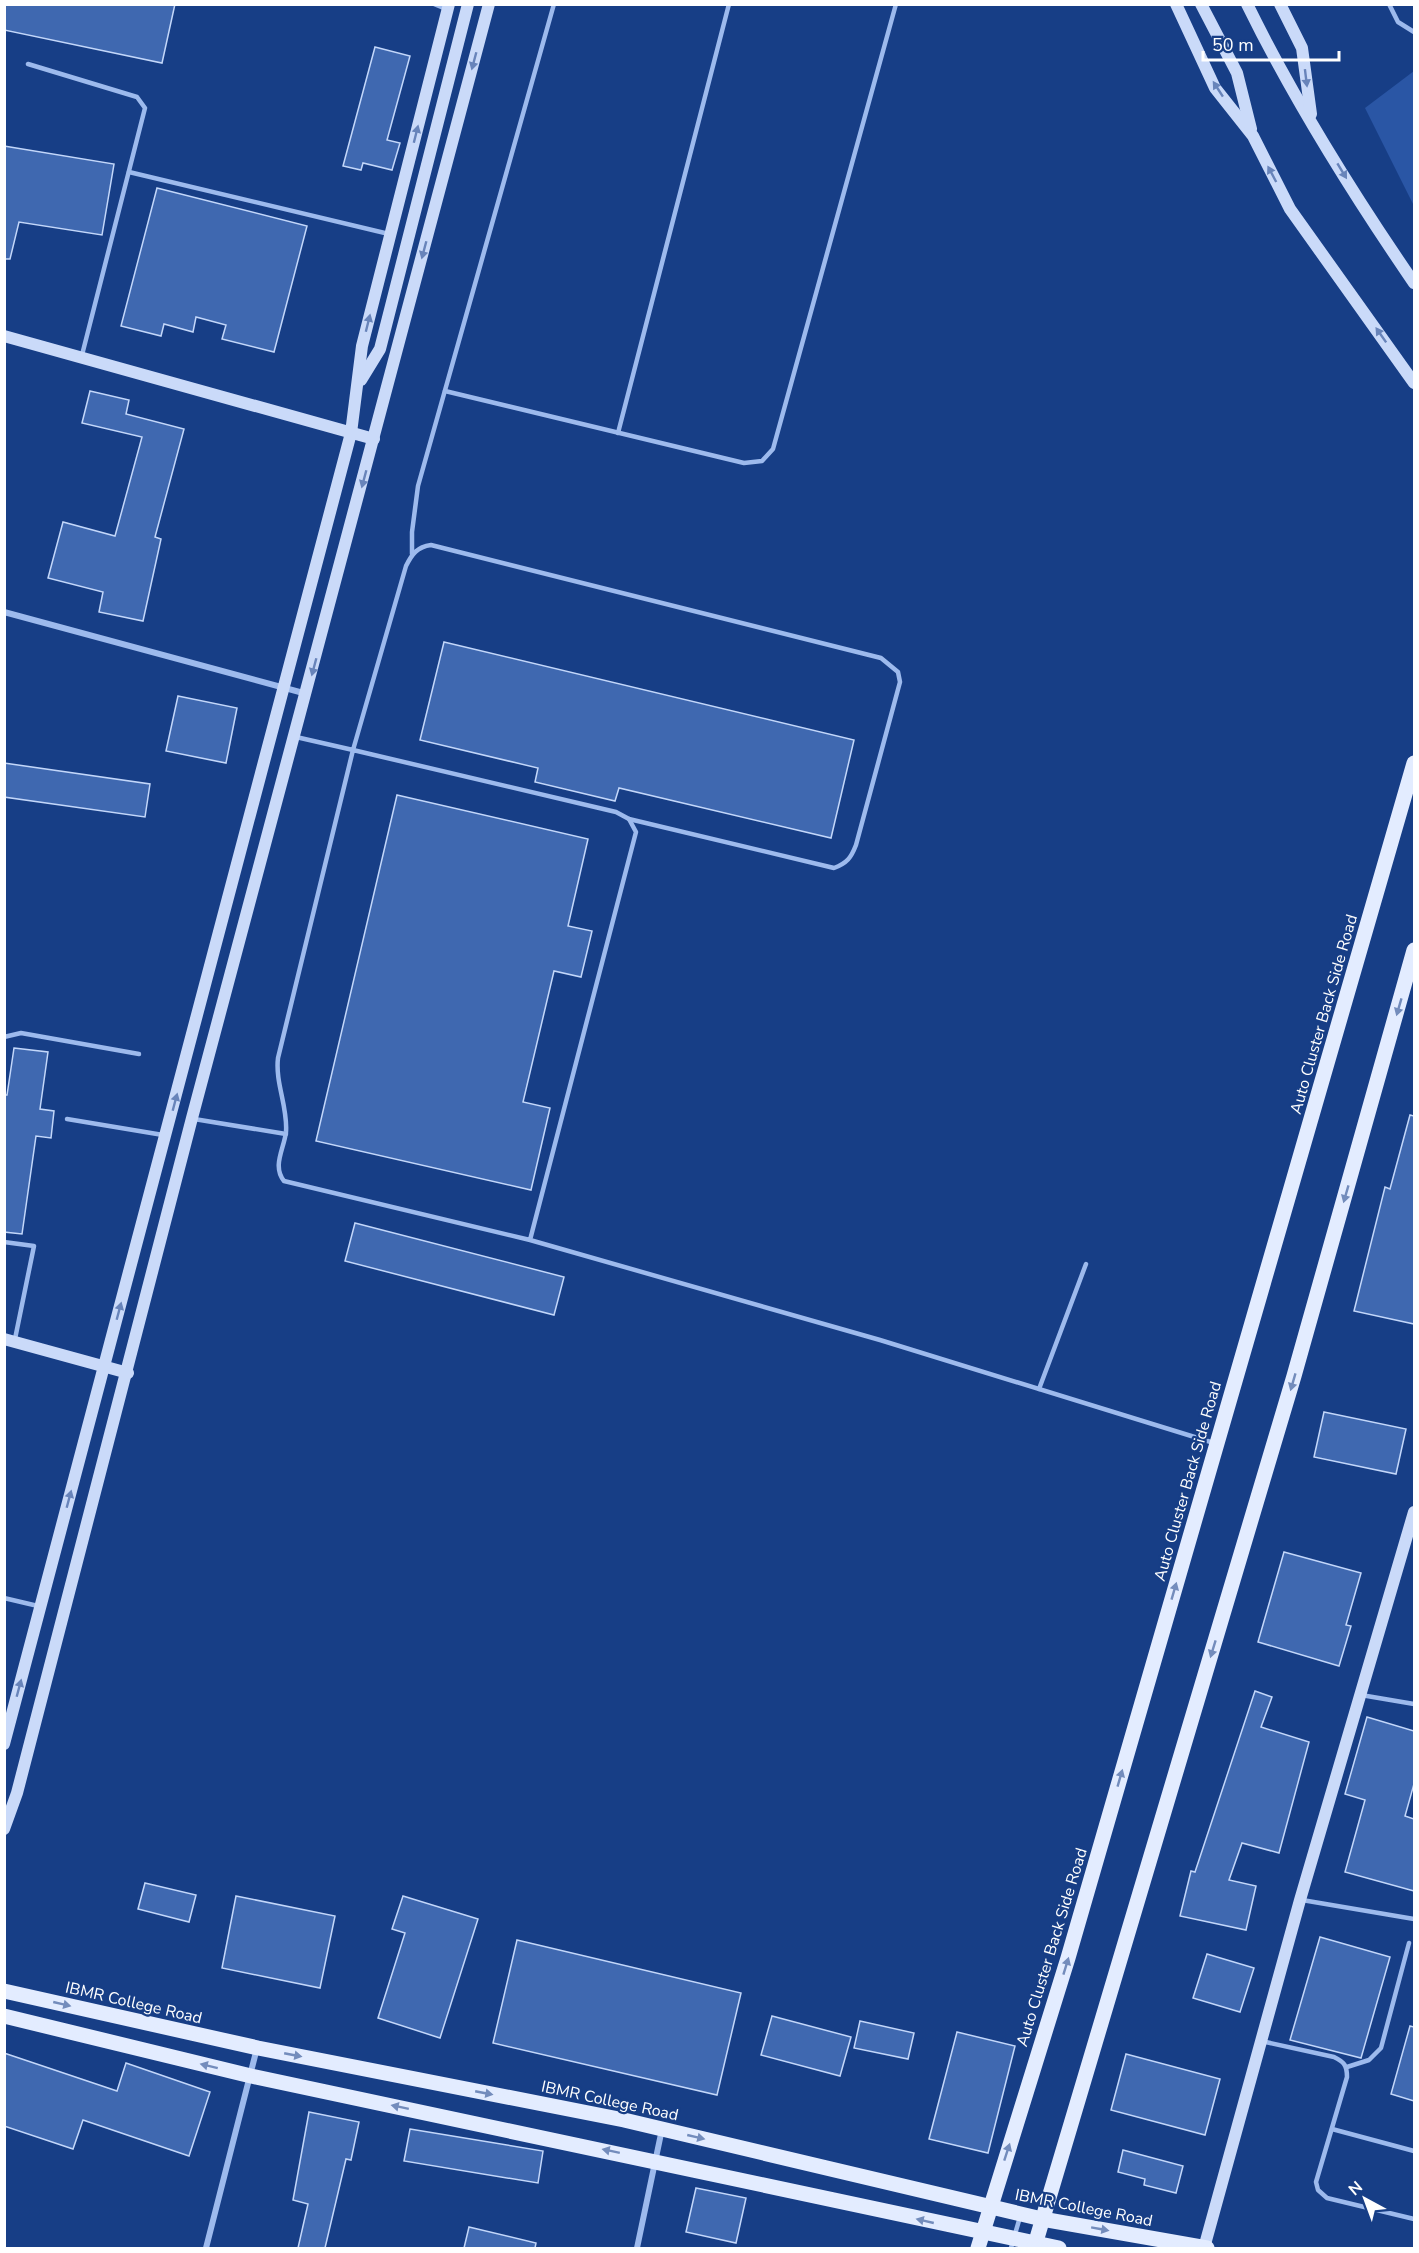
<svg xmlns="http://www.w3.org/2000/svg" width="1419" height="2253" viewBox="0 0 1419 2253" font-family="'Nunito Sans',sans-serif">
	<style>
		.green { fill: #2a56a5 }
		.building { fill: #3f68b0; stroke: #c3d7fa; stroke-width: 1.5 }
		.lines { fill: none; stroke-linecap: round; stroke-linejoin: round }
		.lane { stroke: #9dbaed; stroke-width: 4.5 }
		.street { stroke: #9dbaed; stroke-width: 6 }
		.secondary { stroke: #cadaf9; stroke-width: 12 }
		.primary { stroke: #e3ecff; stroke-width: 15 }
		.oneway { fill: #6884ba }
		.oneway2 { fill: #738cbc }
		.labels { text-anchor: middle; stroke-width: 4.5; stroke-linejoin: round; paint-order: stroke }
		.street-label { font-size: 16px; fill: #fff; stroke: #173e86 }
	</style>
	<rect width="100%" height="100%" fill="#173e86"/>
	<!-- green -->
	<path class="green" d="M1414 71V206L1365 108Z"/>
	<!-- building -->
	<g class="building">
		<path d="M4 4H175L162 63 4 30Z"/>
		<path d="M375 47 410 56 387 140 400 143 392 170 363 163 361 170 343 166Z"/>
		<path d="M4 146 114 164 102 235 19 222 10 259H4Z"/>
		<path d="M157 188 307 226 274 352 222 339 226 325 196 317 193 332 164 324 161 336 121 326Z"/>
		<path d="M90 391 129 400 126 414 184 429 155 537 161 539 143 621 99 612 103 592 48 578 63 522 115 536 142 437 82 423Z"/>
		<path d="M444 642 854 740 831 838 619 788 615 801 535 782 538 768 420 740Z"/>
		<path d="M178 696 237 708 226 763 166 751Z"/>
		<path d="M4 763 150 784 145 817 4 797Z"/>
		<path d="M397 795 588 839 568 926 592 931 581 977 554 971 523 1102 550 1108 531 1190 316 1141Z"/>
		<path d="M14 1048 48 1052 40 1109 54 1111 51 1138 36 1136 22 1234 4 1232V1095H7Z"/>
		<path d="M1410 1115 1414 1116V1324L1354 1311 1385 1187 1390 1189Z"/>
		<path d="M355 1223 564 1277 554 1315 345 1261Z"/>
		<path d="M1324 1412 1406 1429 1396 1474 1314 1457Z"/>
		<path d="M1284 1552 1361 1573 1346 1625 1351 1626 1339 1666 1258 1642Z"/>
		<path d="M1255 1691 1272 1697 1261 1727 1309 1742 1279 1853 1242 1843 1229 1880 1256 1886 1246 1930 1180 1916 1191 1871 1195 1872Z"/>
		<path d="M1367 1717 1414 1731V1784L1405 1816 1414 1819V1891L1345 1872 1365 1800 1345 1794Z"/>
		<path d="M145 1883 196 1895 189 1922 138 1909Z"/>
		<path d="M236 1896 335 1916 320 1988 222 1968Z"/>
		<path d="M403 1896 478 1919 440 2038 378 2018 405 1933 392 1929Z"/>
		<path d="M1320 1937 1390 1957 1361 2058 1290 2040Z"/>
		<path d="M517 1940 741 1993 717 2095 493 2043Z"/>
		<path d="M1207 1954 1254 1968 1240 2012 1193 1998Z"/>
		<path d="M772 2016 851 2037 840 2076 761 2055Z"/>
		<path d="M860 2021 914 2033 908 2059 854 2048Z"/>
		<path d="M1410 2026 1414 2027V2101L1391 2094Z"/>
		<path d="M957 2032 1015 2046 988 2153 929 2139Z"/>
		<path d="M4 2053 117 2091 126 2063 210 2092 189 2156 83 2120 73 2149 4 2126Z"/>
		<path d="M1126 2054 1220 2079 1205 2135 1111 2110Z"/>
		<path d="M309 2112 359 2122 351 2160 346 2159 325 2248H298L308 2204 293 2200Z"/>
		<path d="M410 2129 543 2151 538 2183 404 2161Z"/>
		<path d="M1123 2150 1183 2166 1176 2193 1144 2185 1145 2179 1118 2172Z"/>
		<path d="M696 2188 746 2198 736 2243 686 2232Z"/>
		<path d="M469 2227 536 2243 535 2248H464Z"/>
	</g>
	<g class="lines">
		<!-- lane -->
		<g class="lane">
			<path d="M434 4 446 9"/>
			<path d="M1389 4 1398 22 1414 32"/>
			<path d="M28 64 137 97 145 108 82 355"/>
			<path d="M129 172 389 234"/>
			<path d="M445 391 744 463 762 461 773 449 896 4"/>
			<path d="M618 433 729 4"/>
			<path d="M412 554V532L418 486 554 4"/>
			<path d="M296 737 353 750 406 566C412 554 417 547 431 545L881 658 898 672 900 682 856 845C851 858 847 863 834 868L629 819"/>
			<path d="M4 1037 21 1033 139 1054"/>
			<path d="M67 1119 163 1135"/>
			<path d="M194 1119 286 1134"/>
			<path d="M530 1240 636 832 629 819 616 812 353 750 278 1058C275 1083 288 1107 286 1132 284 1149 272 1166 284 1181L530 1240 880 1340 1214 1443"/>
			<path d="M4 1242 34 1246 15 1339"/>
			<path d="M1039 1389 1086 1264"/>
			<path d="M4 1598 38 1606"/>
			<path d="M1361 1695 1414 1704"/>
			<path d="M1302 1900 1414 1919"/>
			<path d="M1261 2041 1334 2057C1344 2062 1347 2065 1347 2077L1316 2182 1318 2190 1327 2198 1414 2219"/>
			<path d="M1347 2067 1369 2060 1381 2048 1409 1943"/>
			<path d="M1332 2129 1414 2151"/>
			<path d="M1011 2248 1020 2217"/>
		</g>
		<!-- street -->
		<g class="street">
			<path d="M4 612 307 694"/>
			<path d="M206 2248 257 2048"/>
			<path d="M637 2248 662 2129"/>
		</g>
		<!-- secondary -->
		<g class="secondary">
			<path d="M1176 4 1215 88 1253 136 1290 209 1414 383"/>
			<path d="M1201 4 1237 73 1251 129"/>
			<path d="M1247 4C1295 102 1353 194 1414 283"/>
			<path d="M1280 4 1302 48 1311 114"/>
			<path d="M4 336 374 439"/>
			<path d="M361 380 380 349 468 4"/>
			<path d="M4 1339 128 1373"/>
			<path d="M4 1744 351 433 362 346 449 4"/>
			<path d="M4 1829 17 1793 192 1118 489 4"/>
			<path d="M1204 2248 1300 1900 1414 1512"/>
		</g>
		<!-- primary -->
		<g class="primary">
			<path d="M4 1991 258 2048 624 2120 1042 2219 1207 2248"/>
			<path d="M4 2016 251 2076 1059 2248"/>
			<path d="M978 2248 1068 1958 1414 763"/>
			<path d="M1034 2248 1294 1376 1414 950"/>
		</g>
	</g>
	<!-- one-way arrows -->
	<defs><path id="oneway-solid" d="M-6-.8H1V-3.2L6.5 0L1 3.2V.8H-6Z" transform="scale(1.5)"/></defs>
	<g class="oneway">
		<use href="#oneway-solid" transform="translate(474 61) rotate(105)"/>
		<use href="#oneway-solid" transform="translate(1306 78) rotate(83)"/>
		<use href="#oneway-solid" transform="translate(1218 89) rotate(-123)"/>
		<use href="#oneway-solid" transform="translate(416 134) rotate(-76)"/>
		<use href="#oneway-solid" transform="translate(1342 171) rotate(59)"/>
		<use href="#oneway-solid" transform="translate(1272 174) rotate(-118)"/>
		<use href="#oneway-solid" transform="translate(424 250) rotate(105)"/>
		<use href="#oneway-solid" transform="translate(368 323) rotate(-76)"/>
		<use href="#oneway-solid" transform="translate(1381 335) rotate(-125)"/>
		<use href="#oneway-solid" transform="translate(364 479) rotate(105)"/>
		<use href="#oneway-solid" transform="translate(314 667) rotate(105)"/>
		<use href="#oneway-solid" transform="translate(175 1102) rotate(-75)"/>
		<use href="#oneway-solid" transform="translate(119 1311) rotate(-75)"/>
		<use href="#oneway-solid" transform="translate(69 1499) rotate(-75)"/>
		<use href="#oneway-solid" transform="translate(19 1688) rotate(-75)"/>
	</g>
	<g class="oneway2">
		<use href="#oneway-solid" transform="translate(1399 1007) rotate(106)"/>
		<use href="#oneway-solid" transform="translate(1346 1194) rotate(106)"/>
		<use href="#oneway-solid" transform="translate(1293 1382) rotate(106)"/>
		<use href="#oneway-solid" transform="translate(1174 1591) rotate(-74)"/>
		<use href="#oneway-solid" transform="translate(1213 1649) rotate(107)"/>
		<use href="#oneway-solid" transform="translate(1120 1778) rotate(-74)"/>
		<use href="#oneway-solid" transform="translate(1066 1966) rotate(-73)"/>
		<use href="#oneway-solid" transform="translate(62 2004) rotate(13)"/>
		<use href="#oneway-solid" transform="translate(293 2055) rotate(11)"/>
		<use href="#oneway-solid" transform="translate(209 2066) rotate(-166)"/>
		<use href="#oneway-solid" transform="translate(484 2093) rotate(11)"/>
		<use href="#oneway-solid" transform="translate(400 2107) rotate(-168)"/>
		<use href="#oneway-solid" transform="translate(696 2137) rotate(13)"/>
		<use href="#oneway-solid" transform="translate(611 2151) rotate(-168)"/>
		<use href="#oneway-solid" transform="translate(1007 2152) rotate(-72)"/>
		<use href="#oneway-solid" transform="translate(925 2221) rotate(-167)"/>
		<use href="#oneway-solid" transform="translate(1100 2229) rotate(10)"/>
	</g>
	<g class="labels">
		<!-- street labels -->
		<g class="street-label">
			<text transform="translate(1323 1014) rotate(-74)" y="6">Auto Cluster Back Side Road</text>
			<text transform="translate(1187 1481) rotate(-74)" y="6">Auto Cluster Back Side Road</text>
			<text transform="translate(1051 1947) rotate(-73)" y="6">Auto Cluster Back Side Road</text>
			<text transform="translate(134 2002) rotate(13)" y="6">IBMR College Road</text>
			<text transform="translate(610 2100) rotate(12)" y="6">IBMR College Road</text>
			<text transform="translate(1084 2207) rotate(11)" y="6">IBMR College Road</text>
		</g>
	</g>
	<!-- border -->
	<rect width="1419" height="2253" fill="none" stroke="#ffffff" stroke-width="12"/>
	<!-- north arrow -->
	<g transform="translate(1365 2199) rotate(319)" stroke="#173e86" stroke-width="4.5" paint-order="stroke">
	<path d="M0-4.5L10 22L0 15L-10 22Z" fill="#ffffff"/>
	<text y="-9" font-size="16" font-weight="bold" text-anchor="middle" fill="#ffffff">N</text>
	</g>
	<!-- scale -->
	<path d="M1203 51v9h136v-9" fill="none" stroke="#ffffff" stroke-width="3"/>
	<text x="1212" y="51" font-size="18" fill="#ffffff" stroke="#173e86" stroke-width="4.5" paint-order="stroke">50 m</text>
</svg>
